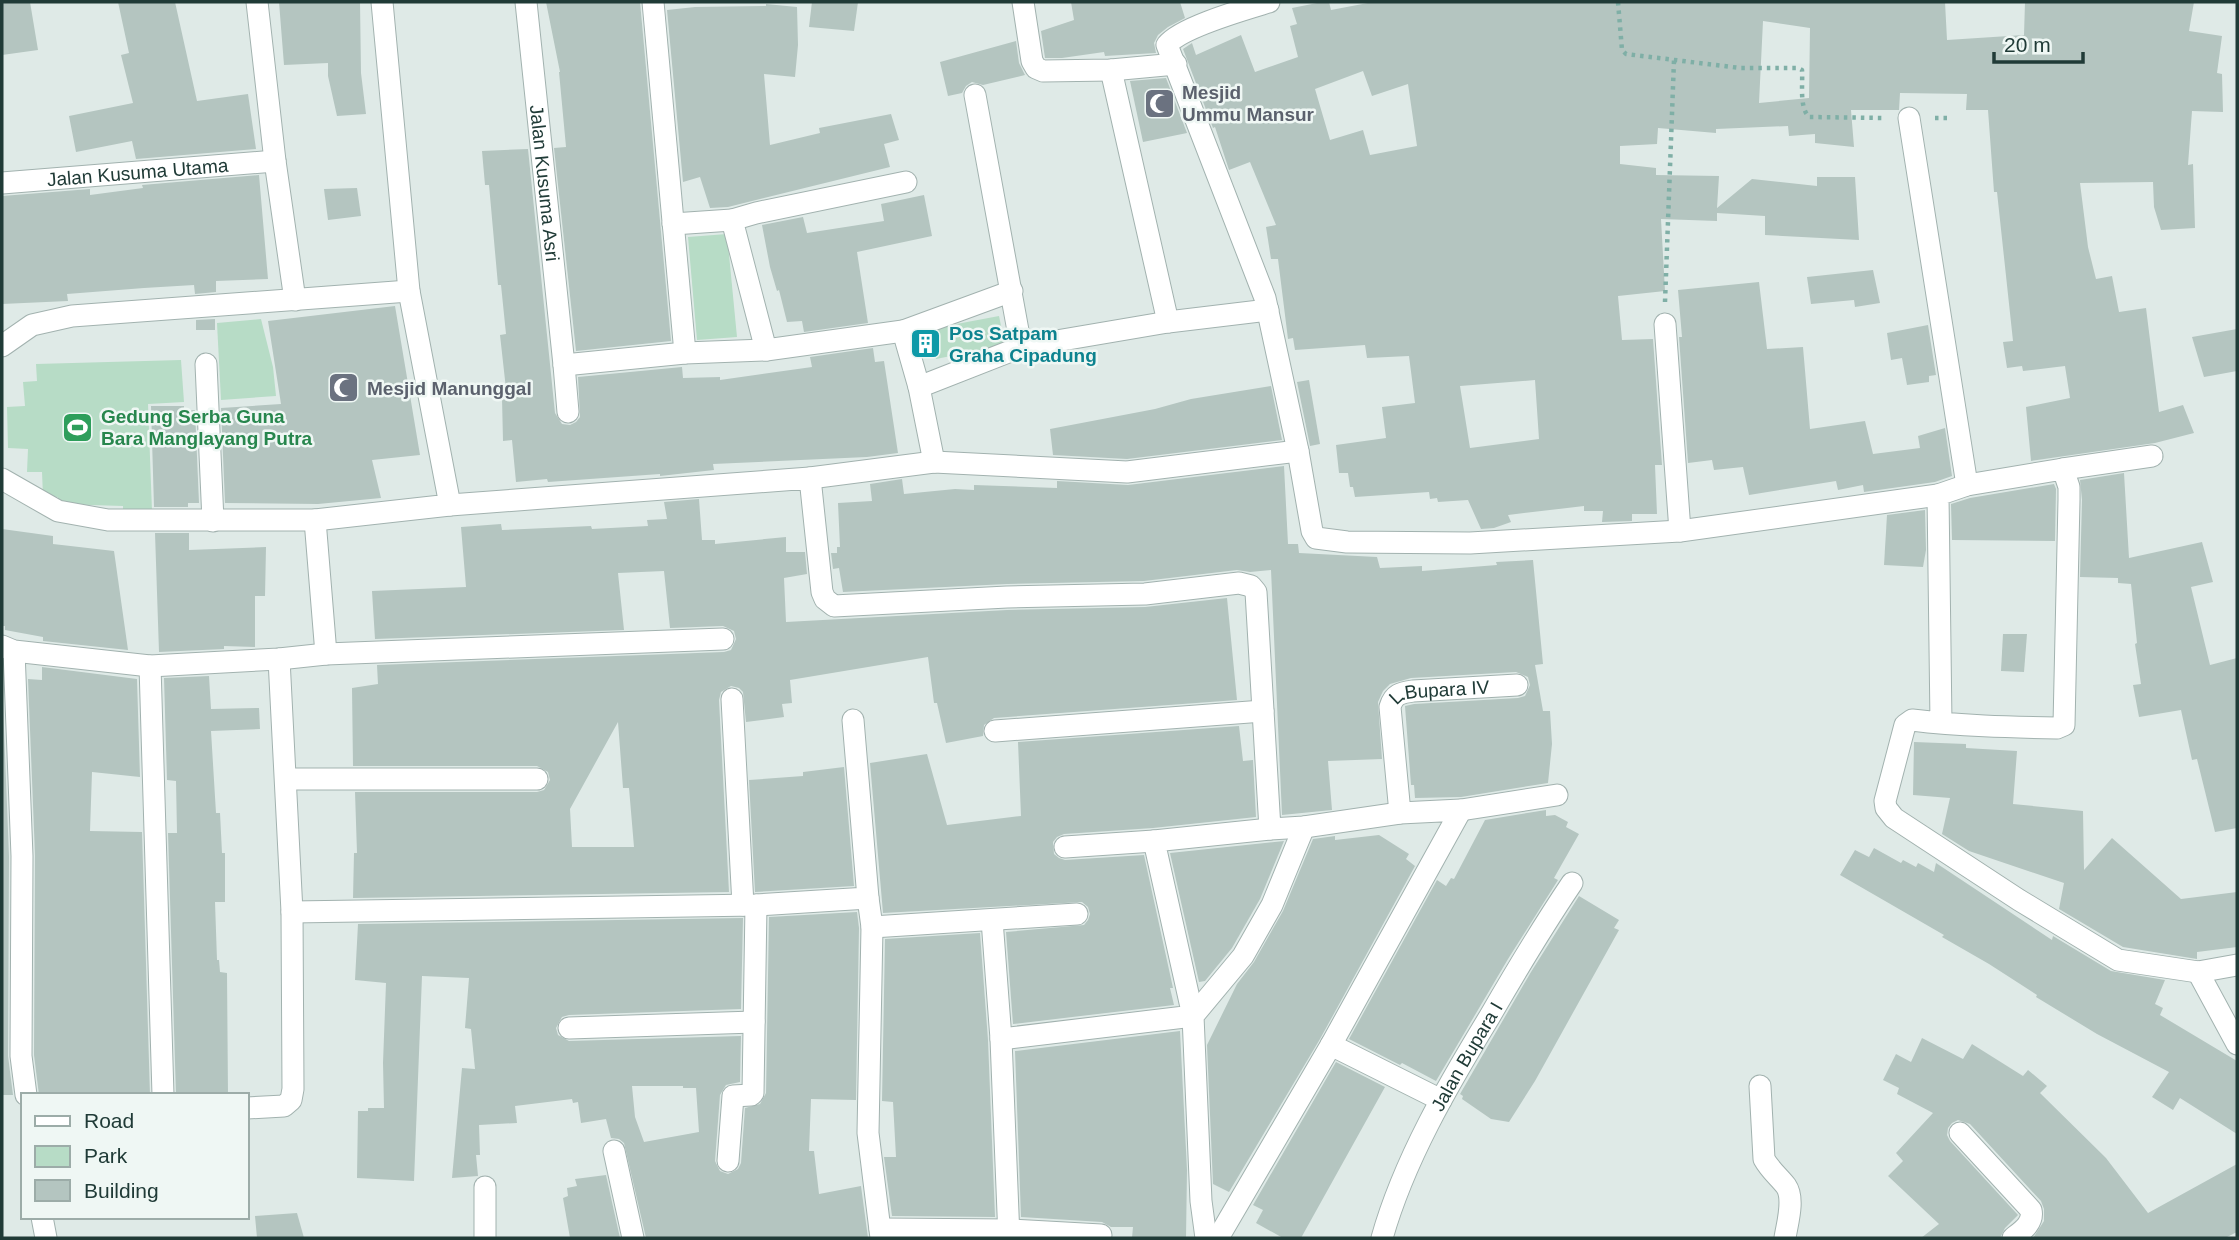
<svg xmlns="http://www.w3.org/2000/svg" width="2239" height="1240" viewBox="0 0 2239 1240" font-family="Helvetica,sans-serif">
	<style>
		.green { fill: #b7dcc6 }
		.building { fill: #b4c5c0; fill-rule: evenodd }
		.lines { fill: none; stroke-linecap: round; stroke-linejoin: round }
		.minor-casing { stroke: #a2b2af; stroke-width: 23 }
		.path { stroke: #7fafa6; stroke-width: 4.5; stroke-dasharray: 3.5 5; stroke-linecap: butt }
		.minor { stroke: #fff; stroke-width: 21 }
		.labels { text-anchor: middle; stroke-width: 5; stroke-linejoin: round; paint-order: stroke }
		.worship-label { font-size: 19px; font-weight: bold; fill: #5b616d; stroke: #eff7f4; text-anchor: start }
		.street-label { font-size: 19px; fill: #203b37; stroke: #eff7f4 }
		.culture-label { font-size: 19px; font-weight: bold; fill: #0d838f; stroke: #eff7f4; text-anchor: start }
		.leisure-label { font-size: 19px; font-weight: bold; fill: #27864d; stroke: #eff7f4; text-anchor: start }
	</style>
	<rect width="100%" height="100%" fill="#dfeae7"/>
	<!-- green -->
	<g class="green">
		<path d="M727 234 737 337 697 340 688 237Z"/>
		<path d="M999 316 1005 345 936 359 930 329Z"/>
		<path d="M261 319 273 367 276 396 221 400 217 323Z"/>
		<path d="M181 360 184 402 148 404 152 511 123 512V506L58 504V497L43 496 42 472H27L28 449 8 448 7 407 25 406 23 382 37 381 36 364Z"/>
	</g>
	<!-- building -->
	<g class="building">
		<path d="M2 2H30L38 50 2 55Z"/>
		<path d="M118 2H175L197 101 248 94 256 149 136 159 132 141 76 152 69 116 133 103 121 55 129 53Z"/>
		<path d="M279 2H360L361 73 366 114 337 116 328 76V63L284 65Z"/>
		<path d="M546 2H640L671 341 576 351 554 148 566 147 559 72H560Z"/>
		<path d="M812 2H858L854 31 809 27Z"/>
		<path d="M1071 2H1180L1185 18 1168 27 1158 35 1154 43 1156 53 1105 56 1104 52 1062 58H1045L1041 31 1074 20Z"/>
		<path d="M1322 2H1329L1331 10 1373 2H1945L1947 40 2024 35 2025 2H2194L2189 31 2222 36 2217 73 2222 74 2223 112 2192 111 2188 165 2193 164 2195 228 2161 230 2154 207 2153 182 2080 183 2088 247 2096 279 2112 276 2119 312 2146 308 2159 412 2183 405 2194 433 2155 443 2031 461 2026 407 2070 398 2065 366 2023 371 2022 366 2007 368 2003 342 2013 341 1997 192H1994L1988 110H1966L1967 94 1900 93 1899 110H1851L1854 147 1815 143V134L1789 136 1788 126 1716 129V133L1658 128 1657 144 1620 146V164L1656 168V175L1719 176 1717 208 1752 179 1817 186V177H1855L1859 240 1765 235V216L1717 213V221L1661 219 1665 291 1618 296 1622 340 1653 339 1662 465H1655L1657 514H1632V521L1602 522 1603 511H1584V506L1508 515 1511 522 1494 528 1481 529 1468 500 1438 502 1437 498 1430 499 1429 492 1355 497 1353 487H1350L1348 473H1339L1336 445 1386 438 1382 407 1415 403 1409 356 1367 358 1365 345 1295 350 1293 338 1288 339 1278 259H1271L1266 227 1276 225 1250 162 1229 170 1215 127 1213 128 1183 49 1192 43 1196 55 1241 35 1255 72 1298 57 1290 26 1297 24 1292 8ZM1763 21 1810 28 1809 98 1759 103ZM1363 71 1372 96 1408 84 1417 146 1370 155 1363 130 1330 140 1315 89ZM1535 380 1539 439 1470 448 1460 386Z"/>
		<path d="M766 4 797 7 798 45 795 77 764 74 770 145 820 133 819 128 891 114 899 140 884 144 890 167 728 207 710 208 700 177 683 182 667 10 695 7 766 6Z"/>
		<path d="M1016 41 1019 63 1025 75 983 85 972 82 966 86 962 93 948 96 940 62Z"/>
		<path d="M1166 78 1187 133 1143 142 1130 81Z"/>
		<path d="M528 149 555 413 562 424 570 425 576 422 580 417 578 377 682 367 683 378 720 377V380L812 367 810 357 873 348 875 362 884 361 898 453 867 457 713 464 714 470 660 476V474L548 482 547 479 516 482 512 440 503 441 502 398H507L500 335 506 334 501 285H498L489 185H485L482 151Z"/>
		<path d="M259 175 268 279 216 281V292L195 294 194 285 144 288 67 294 68 301 2 304V196L90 189V195L143 188 142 185Z"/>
		<path d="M357 188 361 216 328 220 324 189Z"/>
		<path d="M924 195 932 236 857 252 868 323 804 332 802 321 787 322 779 290 777 291 770 267 762 225 803 217 807 233 884 221 881 204Z"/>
		<path d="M1873 270 1880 303 1855 307 1854 300 1811 304 1807 277Z"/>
		<path d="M1759 282 1767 349 1803 347 1810 429 1865 421 1873 454 1920 448 1918 436 1945 428 1952 476 1935 482 1864 492 1863 485 1838 490 1836 481 1749 495 1743 467 1714 470 1712 460 1688 463 1679 337H1682L1678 290Z"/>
		<path d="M395 306 420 455 372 460 381 498 318 504 225 503 221 408 281 404 268 321Z"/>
		<path d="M215 319V330H196V320Z"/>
		<path d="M1928 325 1936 375 1929 376V382L1907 385 1902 358 1891 360 1887 333Z"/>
		<path d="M2237 329V371L2204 377 2192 337Z"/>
		<path d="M1309 380 1320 444 1310 446 1297 382Z"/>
		<path d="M1271 386 1282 440 1127 459 1053 455 1050 429 1155 409 1191 399Z"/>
		<path d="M151 406H184V411L195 410 199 503H188V507H154Z"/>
		<path d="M1284 466 1288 544H1298L1299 553 1377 557 1380 568 1422 566V571L1497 565 1496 562 1533 560 1543 664 1535 665 1543 711H1550L1552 744 1548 783 1461 797 1415 798 1414 785H1411L1405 706 1414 704 1518 698 1525 696 1530 685 1528 677 1516 672 1411 678 1390 684 1383 691 1378 702 1382 759 1328 761 1332 810 1282 815 1271 570 1250 572 1237 570 1144 581 1007 584 843 592 839 568 833 569 831 553H837V547H840L838 503 872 501 870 484 902 479 904 494 955 489 974 490V485L1057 488V481L1128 485Z"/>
		<path d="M2124 473 2129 558 2202 542 2213 582 2191 587 2210 665 2237 658V828L2215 832 2197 759 2192 760 2181 710 2139 717 2133 685 2141 684 2135 644 2137 643 2131 584 2118 583V578L2080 577 2082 500 2080 480Z"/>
		<path d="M2054 484 2056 489 2055 541 1952 540 1951 504 1970 498Z"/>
		<path d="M699 499 702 540H715V544L786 537V552H805L807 574 784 578 786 622 1007 610 1145 607 1227 598 1237 700 994 718 984 725 983 736 946 743 937 703H934L928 657 790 680 792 703 782 704 784 717 746 722 743 692 739 688 731 686 721 692 719 700 729 892 353 898 354 853H357L355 792H537L544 790 550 780 548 772 537 766H353L352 688 378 684 377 665 724 652 731 650 736 639 734 631 723 626 670 628 664 571 618 573 624 630 375 639 372 591 466 587 461 527 501 524 502 530 591 526 592 529 648 526 647 520 667 519 664 502ZM618 722 623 788H629L634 847H572L570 809Z"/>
		<path d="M1925 510 1926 550 1923 567 1884 565 1887 515Z"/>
		<path d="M2 529 53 536V544L114 551 128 650 43 641V637L5 630V626H2Z"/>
		<path d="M155 533H189V550L266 547 265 596H255V647L224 646V649L159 652Z"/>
		<path d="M2003 634H2027L2024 672 2001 671Z"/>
		<path d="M42 667 137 679 140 777 92 772 90 831 142 832 150 1095H39L34 1055 35 855 28 679 42 680Z"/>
		<path d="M209 676 211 709 259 708 260 729 211 731 216 813H220L222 853H225V902H215L217 960H219L220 972 227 973 228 1095H176L168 833H177L176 781 167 780 164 678Z"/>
		<path d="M2 678 9 856 8 1056 13 1095H2Z"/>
		<path d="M1239 726 1243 761 1253 760 1256 817 1153 828 1064 834 1057 837 1053 842 1054 854 1059 858 1065 860 1144 855 1173 988H1170L1174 1005 1013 1024 1006 932 1084 925 1088 920 1090 914 1088 907 1082 902 883 913 870 763 927 754 947 825 1021 816 1018 742Z"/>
		<path d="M1914 742 1966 744V748L2017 751 2013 804 2083 811 2084 870 2112 838 2181 899 2237 892V947L2197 952V959L2123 947 2059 909 2064 883 1969 851 1942 834 1950 798 1913 795Z"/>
		<path d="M844 767 854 886 755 892 749 780 803 776V772Z"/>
		<path d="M1546 810V816L1555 815 1568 822 1566 827 1579 834 1554 878 1558 880 1508 959 1436 1081 1402 1063 1400 1065 1349 1039 1437 880 1446 886 1451 878 1454 879 1485 820Z"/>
		<path d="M1379 835 1409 854 1406 859 1415 866 1320 1039 1229 1192 1213 1184 1207 1045 1237 984 1254 962 1283 911 1313 839 1335 836V840Z"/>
		<path d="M1284 841 1260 899 1232 948 1205 981 1199 982 1170 853Z"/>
		<path d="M1874 848 1901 863 1903 860 1916 867 1918 863 1934 872 1936 863 2052 940 2053 936 2111 971 2165 980 2155 1004 2163 1008 2160 1015 2237 1061V1134L2180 1098 2173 1110 2152 1097 2169 1072 2097 1034 2036 997 2037 995 1989 964 1942 937 1944 935 1840 875 1855 850 1869 857Z"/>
		<path d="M1579 896 1619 920 1614 928 1619 930 1535 1081 1509 1122 1491 1119 1462 1099 1463 1096 1460 1094 1531 972Z"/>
		<path d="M857 912 859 928 856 1100 811 1099 809 1151H814L819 1194 861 1186 868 1238H646L624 1143 619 1139 611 1138 606 1119 581 1123 578 1102 573 1103 572 1099 515 1106 517 1123 479 1125 480 1155H476L478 1176 452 1178 462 1068 475 1069 471 1029 465 1028 469 978 422 976 414 1181 357 1178 358 1111H368V1108H384L383 1063 386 983 355 980 358 924 743 918 741 1009 569 1015 562 1017 556 1028 558 1035 569 1041 741 1036 740 1082 726 1085 720 1095 715 1161 720 1171 728 1174 738 1169 741 1163 745 1108 760 1104 766 1093 769 917ZM632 1086H683V1088H696L699 1132 644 1142 635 1117Z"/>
		<path d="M980 933 988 1040 995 1217 892 1216 884 1157H896L893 1102 882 1101 885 939Z"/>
		<path d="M1180 1031 1187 1170 1186 1238H1132L1133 1227H1111L1102 1222 1021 1217 1015 1051Z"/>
		<path d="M1922 1038 1963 1059 1972 1044 2023 1076 2028 1070 2047 1086 2040 1093 2106 1158 2148 1213 2237 1164V1232L2225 1238H2033L2044 1221V1209L2041 1201 1970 1124 1958 1120 1952 1123 1948 1128 1947 1135 1950 1141 2018 1215 2005 1228 2000 1238H1921L1939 1224 1888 1176 1903 1161 1896 1153 1933 1113 1897 1094 1899 1088 1883 1080 1896 1054 1911 1062Z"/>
		<path d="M1336 1062 1385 1087 1301 1238H1283L1256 1223 1263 1210 1253 1205Z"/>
		<path d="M606 1175 620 1238H570L563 1198 568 1196 567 1188 577 1186 575 1179Z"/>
		<path d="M297 1213 304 1238H257L255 1216Z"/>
	</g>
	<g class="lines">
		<defs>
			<g id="minor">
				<path d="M257 2 275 161 295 300"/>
				<path id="s1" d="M526 2 564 365"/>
				<path d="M653 2 685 353"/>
				<path d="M1023 2 1032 61 1036 68 1043 71 1111 70 1176 64"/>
				<path d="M1269 2C1246 9 1181 27 1167 45L1265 298 1298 451 1312 531 1316 538 1347 542 1470 543 1680 531 1938 495"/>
				<path d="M1111 70 1168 322"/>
				<path d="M975 95 1021 347"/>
				<path d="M1909 118 1967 485"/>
				<path id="s2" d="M2 183 275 161"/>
				<path d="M673 224 732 220"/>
				<path d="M1665 324 1680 531"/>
				<path d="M2 346 32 325 72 316 409 291"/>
				<path d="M766 350 732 220 756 213 906 182"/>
				<path d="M206 364 213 521"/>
				<path d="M919 387 1021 347 1168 322 1268 310"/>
				<path d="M568 412 564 365 685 353 766 350 903 331"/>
				<path d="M934 462 919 387 903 331 1012 291"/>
				<path d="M2063 469 2152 456"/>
				<path d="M810 478 934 462 1127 472 1298 451"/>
				<path d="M2 479 58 511 108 520H315L450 505 409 291 382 2"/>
				<path d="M450 505 810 478 822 592 825 599 834 606 1007 597 1145 594 1239 583 1251 586 1256 592 1270 829 1304 827 1400 813 1461 810 1331 1045 1218 1238"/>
				<path d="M315 520 326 654"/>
				<path d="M2 646 14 651 150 666 279 659 326 654 723 639"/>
				<path d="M14 651 22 856 21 1056 26 1095"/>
				<path d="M150 666 163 1095"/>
				<path d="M732 699 743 905"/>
				<path d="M1941 723 1938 495 1967 485 2063 469 2069 487V500L2064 725 2057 728C2008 727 1960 726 1912 720L1905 725 1885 801 1886 808 1894 818 2019 900 2118 960 2198 972 2237 965"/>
				<path d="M995 731 1263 711"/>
				<path d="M287 779H537"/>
				<path d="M1461 810 1557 795"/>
				<path id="s3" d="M1400 813 1390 707C1394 694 1400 693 1413 691L1517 685"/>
				<path d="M1065 847 1154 841"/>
				<path d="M868 898 872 927 868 1133 881 1238"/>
				<path d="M292 912 756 905 868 898 853 720"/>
				<path d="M992 920 1001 1039 1009 1238"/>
				<path d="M872 927 1077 914"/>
				<path d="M2198 972 2237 1044"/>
				<path d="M569 1028 754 1022"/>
				<path d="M1001 1039 1193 1016 1154 841 1270 829"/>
				<path d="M1331 1045 1441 1100"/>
				<path d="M1760 1086 1764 1159C1770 1170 1779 1177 1786 1186 1795 1199 1787 1224 1785 1238"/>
				<path d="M247 1108 284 1106 291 1100 293 1089 292 912 279 659"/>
				<path d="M1960 1133 2031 1210C2034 1223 2022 1231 2013 1238"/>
				<path d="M614 1151 633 1238"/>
				<path d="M728 1161 733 1096 751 1095 753 1093 756 905"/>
				<path d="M42 1217 46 1238"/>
				<path d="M880 1229 1010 1230 1101 1235"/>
				<path d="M485 1238V1187"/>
				<path d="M1206 1238 1201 1201 1193 1016 1243 956 1272 905 1304 827"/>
				<path id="s4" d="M1382 1238C1404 1160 1448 1085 1490 1016 1516 971 1543 926 1572 883"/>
			</g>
		</defs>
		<!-- minor casing -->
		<use href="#minor" class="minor-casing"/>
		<!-- path -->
		<g class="path">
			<path d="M1618 2 1622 50 1626 54 1740 68H1798L1802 70C1803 84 1799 107 1809 117L1884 118"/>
			<path d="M1935 118H1947"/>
			<path d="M1665 302 1674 60"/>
		</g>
		<!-- minor -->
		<use href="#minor" class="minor"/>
	</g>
	<!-- icons -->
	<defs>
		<symbol id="mosque-square" viewBox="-11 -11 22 22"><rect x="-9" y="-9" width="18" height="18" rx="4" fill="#6b7280" stroke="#eff7f4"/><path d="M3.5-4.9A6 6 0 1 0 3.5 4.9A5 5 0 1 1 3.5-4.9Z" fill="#fff"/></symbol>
		<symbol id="building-square" viewBox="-11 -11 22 22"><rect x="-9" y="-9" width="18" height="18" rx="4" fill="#0f9aa8" stroke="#eff7f4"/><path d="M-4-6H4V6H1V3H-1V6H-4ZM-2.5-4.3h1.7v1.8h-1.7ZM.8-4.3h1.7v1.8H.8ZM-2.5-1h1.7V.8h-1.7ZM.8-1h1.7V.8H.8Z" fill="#fff"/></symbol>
		<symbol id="stadium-square" viewBox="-11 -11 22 22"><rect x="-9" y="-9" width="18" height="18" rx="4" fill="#2e9e5b" stroke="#eff7f4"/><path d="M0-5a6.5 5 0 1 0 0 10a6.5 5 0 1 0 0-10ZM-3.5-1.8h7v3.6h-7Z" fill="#fff"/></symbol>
	</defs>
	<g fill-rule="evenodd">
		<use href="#mosque-square" x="1142" y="86" width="35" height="35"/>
		<use href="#building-square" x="908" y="326" width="35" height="35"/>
		<use href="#mosque-square" x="326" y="370" width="35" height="35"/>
		<use href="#stadium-square" x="60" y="410" width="35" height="35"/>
	</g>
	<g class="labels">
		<!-- worship labels -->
		<g class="worship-label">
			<text x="1182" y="99">Mesjid<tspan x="1182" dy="22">Ummu Mansur</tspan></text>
			<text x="367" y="395">Mesjid Manunggal</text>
		</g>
		<!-- street labels -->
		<g class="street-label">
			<text dy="7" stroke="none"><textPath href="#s2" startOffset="136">Jalan Kusuma Utama</textPath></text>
			<text dy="7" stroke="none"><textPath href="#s1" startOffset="182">Jalan Kusuma Asri</textPath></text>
			<text dy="7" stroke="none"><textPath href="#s3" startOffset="163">L.Bupara IV</textPath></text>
			<text dy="7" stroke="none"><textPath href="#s4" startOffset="201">Jalan Bupara I</textPath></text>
		</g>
		<!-- culture labels -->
		<g class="culture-label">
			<text x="949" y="340">Pos Satpam<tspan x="949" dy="22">Graha Cipadung</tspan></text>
		</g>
		<!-- leisure labels -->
		<g class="leisure-label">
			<text x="101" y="423">Gedung Serba Guna<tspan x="101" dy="22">Bara Manglayang Putra</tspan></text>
		</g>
	</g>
	<!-- border -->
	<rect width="2239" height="1240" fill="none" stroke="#203b37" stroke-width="7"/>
	<!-- legend -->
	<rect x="21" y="1093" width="228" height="126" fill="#eff7f4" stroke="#9caca8" stroke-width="2"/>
	<rect x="35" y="1116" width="35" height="10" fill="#ffffff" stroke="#9caca8" stroke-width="2"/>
	<text x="84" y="1128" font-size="21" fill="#203b37">Road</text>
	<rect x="35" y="1146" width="35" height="21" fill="#b7dcc6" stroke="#9caca8" stroke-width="2"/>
	<text x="84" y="1163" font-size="21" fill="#203b37">Park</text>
	<rect x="35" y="1180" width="35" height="21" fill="#b4c5c0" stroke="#9caca8" stroke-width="2"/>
	<text x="84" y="1198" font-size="21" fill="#203b37">Building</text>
	<!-- scale -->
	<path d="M1994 52v10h89v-10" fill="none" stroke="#203b37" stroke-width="3.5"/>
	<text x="2004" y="52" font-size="21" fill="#203b37" stroke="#eff7f4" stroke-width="5" paint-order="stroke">20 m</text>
</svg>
